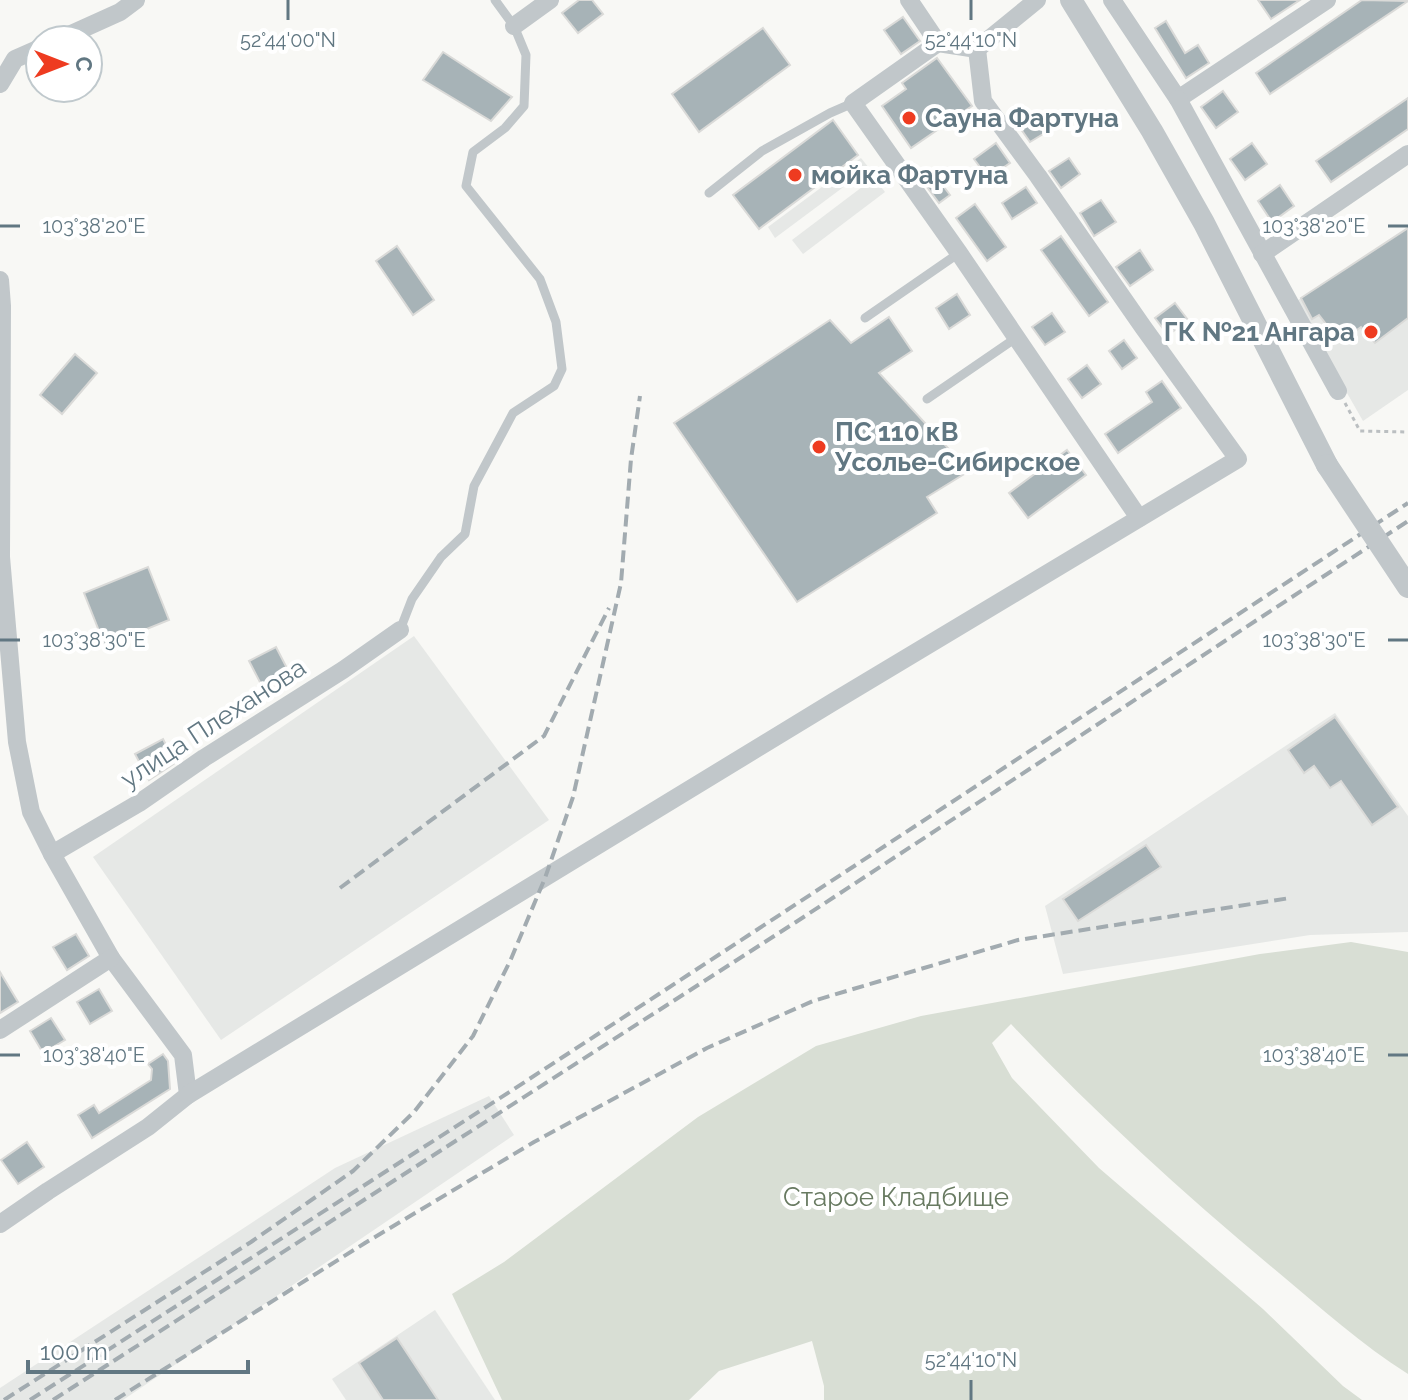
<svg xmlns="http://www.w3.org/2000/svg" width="1408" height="1400" viewBox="0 0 1408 1400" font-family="Raleway,sans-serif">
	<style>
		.built { fill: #e6e8e6 }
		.green { fill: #d8ded4 }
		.building { fill: #a7b3b7; stroke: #dadad8; stroke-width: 2 }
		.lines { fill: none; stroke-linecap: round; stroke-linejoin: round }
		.path { stroke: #bbbfc1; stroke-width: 3; stroke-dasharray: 4 4; stroke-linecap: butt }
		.service { stroke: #c1c7ca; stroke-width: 9 }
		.minor { stroke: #c1c7ca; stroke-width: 18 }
		.tertiary { stroke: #c1c7ca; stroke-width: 22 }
		.rail { stroke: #a2abb0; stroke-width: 4; stroke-dasharray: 12 6; stroke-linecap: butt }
		.tertiary-bridge { stroke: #c1c7ca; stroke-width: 22 }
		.ticks { fill: none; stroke: #617782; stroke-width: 3 }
		.poi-dot { fill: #ee3b20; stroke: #fff; stroke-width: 3 }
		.labels { text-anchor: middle; stroke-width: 8; stroke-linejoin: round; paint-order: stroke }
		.poi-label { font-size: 26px; font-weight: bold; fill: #617782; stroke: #fff; text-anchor: start }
		.street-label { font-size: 26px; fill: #617782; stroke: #fff }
		.park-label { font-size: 26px; fill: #687a61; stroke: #fff }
		.ticks-label { font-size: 20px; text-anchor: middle; fill: #617782; stroke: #fff; stroke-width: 8; stroke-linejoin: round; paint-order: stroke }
	</style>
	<rect width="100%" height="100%" fill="#f8f8f5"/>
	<!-- built -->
	<g class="built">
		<path d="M861 158 869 168 775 238 768 227Z"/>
		<path d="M874 178 885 192 803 254 792 240Z"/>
		<path d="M1408 228V390L1363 421 1295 302Z"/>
		<path d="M414 636 549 820 221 1040 93 857Z"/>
		<path d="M1335 713 1408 816V932L1310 935 1063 974 1045 906Z"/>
		<path d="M489 1096 514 1135 123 1400H0V1388L335 1168Z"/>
		<path d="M435 1310 495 1400H346L332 1379Z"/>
	</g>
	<!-- green -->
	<path class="green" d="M1351 942 1408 952V1374C1362 1345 1321 1308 1279 1273 1185 1195 1095 1113 1011 1024L992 1043 1012 1078 1099 1168 1263 1309 1343 1386 1362 1400H824V1386L812 1341 719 1371 689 1400H502L452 1294 504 1262 698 1117 816 1046 921 1016 1260 954Z"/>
	<!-- building -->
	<g class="building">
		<path d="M579 0H592L603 14 578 33 562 13Z"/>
		<path d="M1258 0H1300L1271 19Z"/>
		<path d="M1362 0 1408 1 1270 94 1256 73Z"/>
		<path d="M903 17 920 41 901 54 884 30Z"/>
		<path d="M1166 21 1185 53 1198 45 1209 63 1186 78 1155 28Z"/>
		<path d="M763 28 790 65 699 132 672 94Z"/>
		<path d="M443 52 512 97 491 121 423 80Z"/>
		<path d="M937 58 972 106 911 148 882 106 906 89 902 83Z"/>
		<path d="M1223 91 1238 112 1216 128 1201 107Z"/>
		<path d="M1408 98V129L1331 182 1316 161Z"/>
		<path d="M1036 113 1048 131 1030 142 1018 125Z"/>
		<path d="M833 120 858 155 759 229 733 195Z"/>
		<path d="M996 143 1010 163 988 178 974 159Z"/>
		<path d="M1252 143 1267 164 1245 180 1230 159Z"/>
		<path d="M1069 158 1080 174 1061 188 1049 171Z"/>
		<path d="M935 175 950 195 939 203 924 183Z"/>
		<path d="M1280 185 1294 206 1272 222 1258 201Z"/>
		<path d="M1026 187 1037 203 1012 219 1002 203Z"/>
		<path d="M1101 200 1116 222 1094 236 1080 213Z"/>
		<path d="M975 204 1006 247 987 261 956 218Z"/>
		<path d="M1408 228V318L1375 343 1361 327 1340 342 1319 315 1312 319 1301 298Z"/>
		<path d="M1061 236 1108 302 1089 316 1041 250Z"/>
		<path d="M397 246 434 300 413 315 376 261Z"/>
		<path d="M1140 250 1153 270 1130 286 1116 267Z"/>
		<path d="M957 294 970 315 949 329 936 308Z"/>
		<path d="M1175 303 1188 320 1168 335 1155 318Z"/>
		<path d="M1052 313 1065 332 1045 345 1032 327Z"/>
		<path d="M889 317 912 351 879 373 969 471 927 497 937 513 797 602 674 423 830 320 851 343Z"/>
		<path d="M1124 340 1137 358 1122 369 1109 351Z"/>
		<path d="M75 354 97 373 62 414 40 395Z"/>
		<path d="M1087 365 1101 384 1082 398 1068 379Z"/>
		<path d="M1162 381 1181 408 1118 453 1105 434 1152 402 1146 392Z"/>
		<path d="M1067 450 1086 475 1028 518 1009 493Z"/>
		<path d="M148 567 169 620 105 646 84 593Z"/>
		<path d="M276 647 290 674 263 688 249 661Z"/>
		<path d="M1335 717 1398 807 1372 825 1341 781 1330 788 1314 766 1304 773 1288 750Z"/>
		<path d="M163 739 175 763 149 780 135 754Z"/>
		<path d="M1146 845 1161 867 1078 921 1063 899Z"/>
		<path d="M76 934 89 956 67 970 53 947Z"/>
		<path d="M0 972 18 1002 0 1013Z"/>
		<path d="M99 989 112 1011 90 1024 77 1002Z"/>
		<path d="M51 1018 65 1040 43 1053 30 1031Z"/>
		<path d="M163 1054 168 1061 170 1089 92 1138 78 1115 94 1105 99 1113 151 1080 152 1069 148 1064Z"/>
		<path d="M27 1142 44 1167 18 1184 1 1160Z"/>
		<path d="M397 1338 438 1400H383L359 1363Z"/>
	</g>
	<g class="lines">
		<!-- path -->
		<path class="path" d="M1345 403 1360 431 1408 432"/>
		<!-- service -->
		<g class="service">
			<path d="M709 193 762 151 830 113 853 103"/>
			<path d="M865 318 959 253"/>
			<path d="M927 399 1016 338"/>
			<path d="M400 630 412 599 441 557 465 534 474 486 513 413 554 386 562 369 556 322 540 279 466 186 473 152 505 128 524 106 526 55 514 26 495 0"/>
		</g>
		<!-- minor -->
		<g class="minor">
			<path d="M1112 0 1178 99 1327 0"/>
			<path d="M514 26 550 0"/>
			<path d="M58 40 120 12 136 0"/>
			<path d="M938 43 853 103 959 253 1139 518"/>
			<path d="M977 49 1037 0"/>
			<path d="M0 84 15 59 40 48"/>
			<path d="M1178 99 1338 391"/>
			<path d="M1262 254 1408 154"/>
			<path d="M0 280 2 306 1 557 17 742 31 812 52 854 111 958 183 1055 188 1095 148 1127 48 1191 0 1224"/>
			<path d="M52 854 139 803 204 758 343 670 400 630"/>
			<path d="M0 1030 111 958"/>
			<path d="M188 1095 833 702 1238 459 1143 327 1038 176 983 101 977 49 938 43 909 0"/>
		</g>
		<!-- tertiary -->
		<path class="tertiary" d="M1071 0 1152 131 1204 223 1327 465"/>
		<!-- rail -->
		<g class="rail">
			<path d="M340 888 544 736 609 608"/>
			<path d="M4 1400 251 1242 353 1171 414 1112 473 1036 511 959 545 878 573 797 621 583 631 459 640 396"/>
			<path d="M30 1400 511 1091 1408 503"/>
			<path d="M53 1400 796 922 1408 521"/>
			<path d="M115 1400 365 1243 534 1142 707 1048 813 1001 1018 940 1290 898"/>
		</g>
		<!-- tertiary-bridge -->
		<path class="tertiary-bridge" d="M1327 465 1408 587"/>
	</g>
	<!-- ticks -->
	<path class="ticks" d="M288 0V20M971 0V20M0 226H20M1388 226H1408M0 640H20M1388 640H1408M0 1055H20M1388 1055H1408M971 1380V1400"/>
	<!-- markers -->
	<g class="poi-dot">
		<circle cx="909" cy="118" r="8"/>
		<circle cx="795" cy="175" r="8"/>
		<circle cx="1371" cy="332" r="8"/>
		<circle cx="819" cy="447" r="8"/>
	</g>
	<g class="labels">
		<!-- poi labels -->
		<g class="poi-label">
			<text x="925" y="127">Сауна Фартуна</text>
			<text x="811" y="184">мойка Фартуна</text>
			<text x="1355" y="341" text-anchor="end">ГК №21 Ангара</text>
			<text x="835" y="441">ПС 110 кВ<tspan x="835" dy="30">Усолье-Сибирское</tspan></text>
		</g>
		<!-- street labels -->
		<g class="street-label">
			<text transform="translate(213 723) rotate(-33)" y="9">улица Плеханова</text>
		</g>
		<!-- park labels -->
		<g class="park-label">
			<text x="896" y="1206">Старое Кладбище</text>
		</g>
	</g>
	<g class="ticks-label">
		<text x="288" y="47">52°44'00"N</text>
		<text x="971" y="47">52°44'10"N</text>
		<text x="1314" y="233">103°38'20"E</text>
		<text x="94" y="233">103°38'20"E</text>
		<text x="1314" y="647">103°38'30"E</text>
		<text x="94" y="647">103°38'30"E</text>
		<text x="94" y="1062">103°38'40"E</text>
		<text x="1314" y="1062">103°38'40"E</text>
		<text x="971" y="1367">52°44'10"N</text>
	</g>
	<!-- north arrow -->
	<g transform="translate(64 64) rotate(90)"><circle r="38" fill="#ffffff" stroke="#c0c9cd" stroke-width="2"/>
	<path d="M0-6L14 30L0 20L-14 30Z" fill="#ee3b20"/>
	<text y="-12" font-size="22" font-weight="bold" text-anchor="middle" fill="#617782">С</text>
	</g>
	<!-- scale -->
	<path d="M28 1360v12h220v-12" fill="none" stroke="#617782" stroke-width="4"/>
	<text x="40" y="1360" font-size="24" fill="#617782" stroke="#ffffff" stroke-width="6" paint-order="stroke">100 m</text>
</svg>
